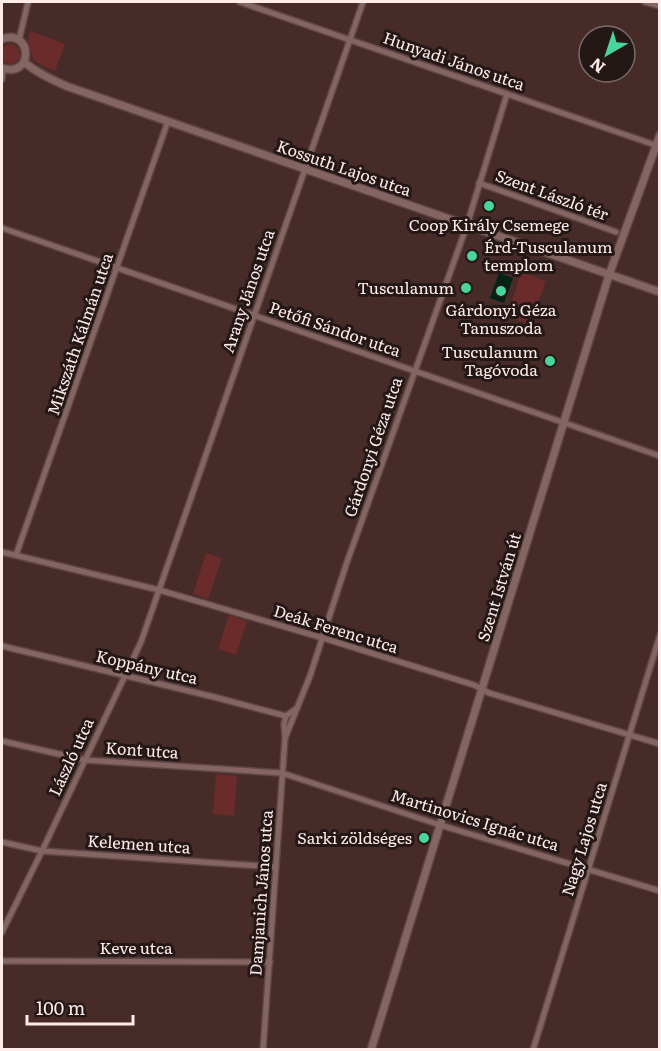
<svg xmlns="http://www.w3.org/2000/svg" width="661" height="1051" viewBox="0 0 661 1051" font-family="Literata,serif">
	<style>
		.green { fill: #6b2b2a }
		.water { fill: #012315 }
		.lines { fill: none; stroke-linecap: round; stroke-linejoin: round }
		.minor-casing { stroke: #5e4746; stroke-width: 8 }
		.tertiary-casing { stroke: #5e4746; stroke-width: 10 }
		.minor { stroke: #846562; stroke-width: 5 }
		.tertiary { stroke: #846562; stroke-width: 7 }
		.poi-dot { fill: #49d49d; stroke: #241817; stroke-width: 2 }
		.labels { text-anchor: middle; stroke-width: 6; stroke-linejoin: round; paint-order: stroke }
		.street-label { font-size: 16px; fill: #feebea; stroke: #241817 }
		.poi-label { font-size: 16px; fill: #feebea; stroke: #241817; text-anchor: end }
	</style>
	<rect width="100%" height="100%" fill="#462b29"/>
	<!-- green -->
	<g class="green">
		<path d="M30 31 65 44 55 71 43 66 33 60 28 40Z"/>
		<circle cx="10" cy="54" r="10"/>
		<path d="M521 272 546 281 530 324 507 317Z"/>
		<path d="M206 553 222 558 208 599 193 594Z"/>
		<path d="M229 615 247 621 236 655 218 649Z"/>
		<path d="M216 774 237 776 234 816 213 814Z"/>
	</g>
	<!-- water -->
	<path class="water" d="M499 273 513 278 504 303 490 298Z"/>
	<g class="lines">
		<defs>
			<g id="minor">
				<path d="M240 2 658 146"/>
				<path d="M645 2 660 6"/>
				<path d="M19 40 28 2"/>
				<path d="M2 79 3 69"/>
				<path d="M479 183 616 232"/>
				<path d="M2 228 660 456"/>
				<path d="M2 552 159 590 323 638 474 685 489 693 660 744"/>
				<path d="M16 555 168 121"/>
				<path d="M2 646 214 697 286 716"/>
				<path d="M285 736 284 724 286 716 297 708"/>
				<path d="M2 741 85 760 282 773 440 825 660 891"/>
				<path d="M2 842 42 851 276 867"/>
				<path d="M2 932 42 851 141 642 363 2"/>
				<path d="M2 961 270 962"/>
				<path d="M263 1050 285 738 310 676 346 565 467 225 507 94"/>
				<path d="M533 1050 660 635"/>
			</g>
			<g id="tertiary">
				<path d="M2 39C33 28 34 79 2 68"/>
				<path d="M24 62C37 73 51 79 66 86L660 292"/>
				<path d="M371 1050 609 275 660 135"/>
			</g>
		</defs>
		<!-- minor casing -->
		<use href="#minor" class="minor-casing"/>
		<!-- tertiary casing -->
		<use href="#tertiary" class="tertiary-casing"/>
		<!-- minor -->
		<use href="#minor" class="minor"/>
		<!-- tertiary -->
		<use href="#tertiary" class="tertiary"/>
	</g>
	<!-- markers -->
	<g class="poi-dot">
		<circle cx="489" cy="206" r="6"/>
		<circle cx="472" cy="256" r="6"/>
		<circle cx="466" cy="288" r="6"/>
		<circle cx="501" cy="291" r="6"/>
		<circle cx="550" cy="361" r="6"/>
		<circle cx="424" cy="838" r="6"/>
	</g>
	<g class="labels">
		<!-- street labels -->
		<g class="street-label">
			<text transform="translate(454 61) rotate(19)" y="6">Hunyadi János utca</text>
			<text transform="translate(344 168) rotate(19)" y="6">Kossuth Lajos utca</text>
			<text transform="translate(552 195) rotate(20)" y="6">Szent László tér</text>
			<text transform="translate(248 291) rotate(-71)" y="6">Arany János utca</text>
			<text transform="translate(335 329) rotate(19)" y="6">Petőfi Sándor utca</text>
			<text transform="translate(80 334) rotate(-71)" y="6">Mikszáth Kálmán utca</text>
			<text transform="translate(373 447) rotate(-71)" y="6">Gárdonyi Géza utca</text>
			<text transform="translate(499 587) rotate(-73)" y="6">Szent István út</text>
			<text transform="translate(336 629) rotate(17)" y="6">Deák Ferenc utca</text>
			<text transform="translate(147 667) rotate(13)" y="6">Koppány utca</text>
			<text transform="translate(142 750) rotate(4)" y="6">Kont utca</text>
			<text transform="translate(71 757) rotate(-65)" y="6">László utca</text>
			<text transform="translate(475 820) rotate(17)" y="6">Martinovics Ignác utca</text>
			<text transform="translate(584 839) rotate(-73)" y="6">Nagy Lajos utca</text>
			<text transform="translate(139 844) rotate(4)" y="6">Kelemen utca</text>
			<text transform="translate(261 893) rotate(-86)" y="6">Damjanich János utca</text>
			<text x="136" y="954">Keve utca</text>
		</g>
		<!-- poi labels -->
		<g class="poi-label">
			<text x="489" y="231" text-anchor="middle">Coop Király Csemege</text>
			<text x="484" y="253" text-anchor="start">Érd-Tusculanum<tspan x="484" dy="18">templom</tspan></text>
			<text x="454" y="294">Tusculanum</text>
			<text x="501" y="316" text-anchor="middle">Gárdonyi Géza<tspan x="501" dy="18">Tanuszoda</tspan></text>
			<text x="538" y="358">Tusculanum<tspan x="538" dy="18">Tagóvoda</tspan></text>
			<text x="412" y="844">Sarki zöldséges</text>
		</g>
	</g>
	<!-- border -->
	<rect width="661" height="1051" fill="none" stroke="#feebea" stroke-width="6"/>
	<!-- north arrow -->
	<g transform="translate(607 54) rotate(219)"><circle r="28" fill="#241817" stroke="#7b6c6b" stroke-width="1.5"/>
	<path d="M0-4.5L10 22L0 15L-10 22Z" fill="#49d49d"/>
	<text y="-9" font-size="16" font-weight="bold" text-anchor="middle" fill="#feebea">N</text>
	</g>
	<!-- scale -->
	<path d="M27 1015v9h106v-9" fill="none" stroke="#feebea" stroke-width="3"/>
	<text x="36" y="1015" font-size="18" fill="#feebea" stroke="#241817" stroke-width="4.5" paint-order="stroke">100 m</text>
</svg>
